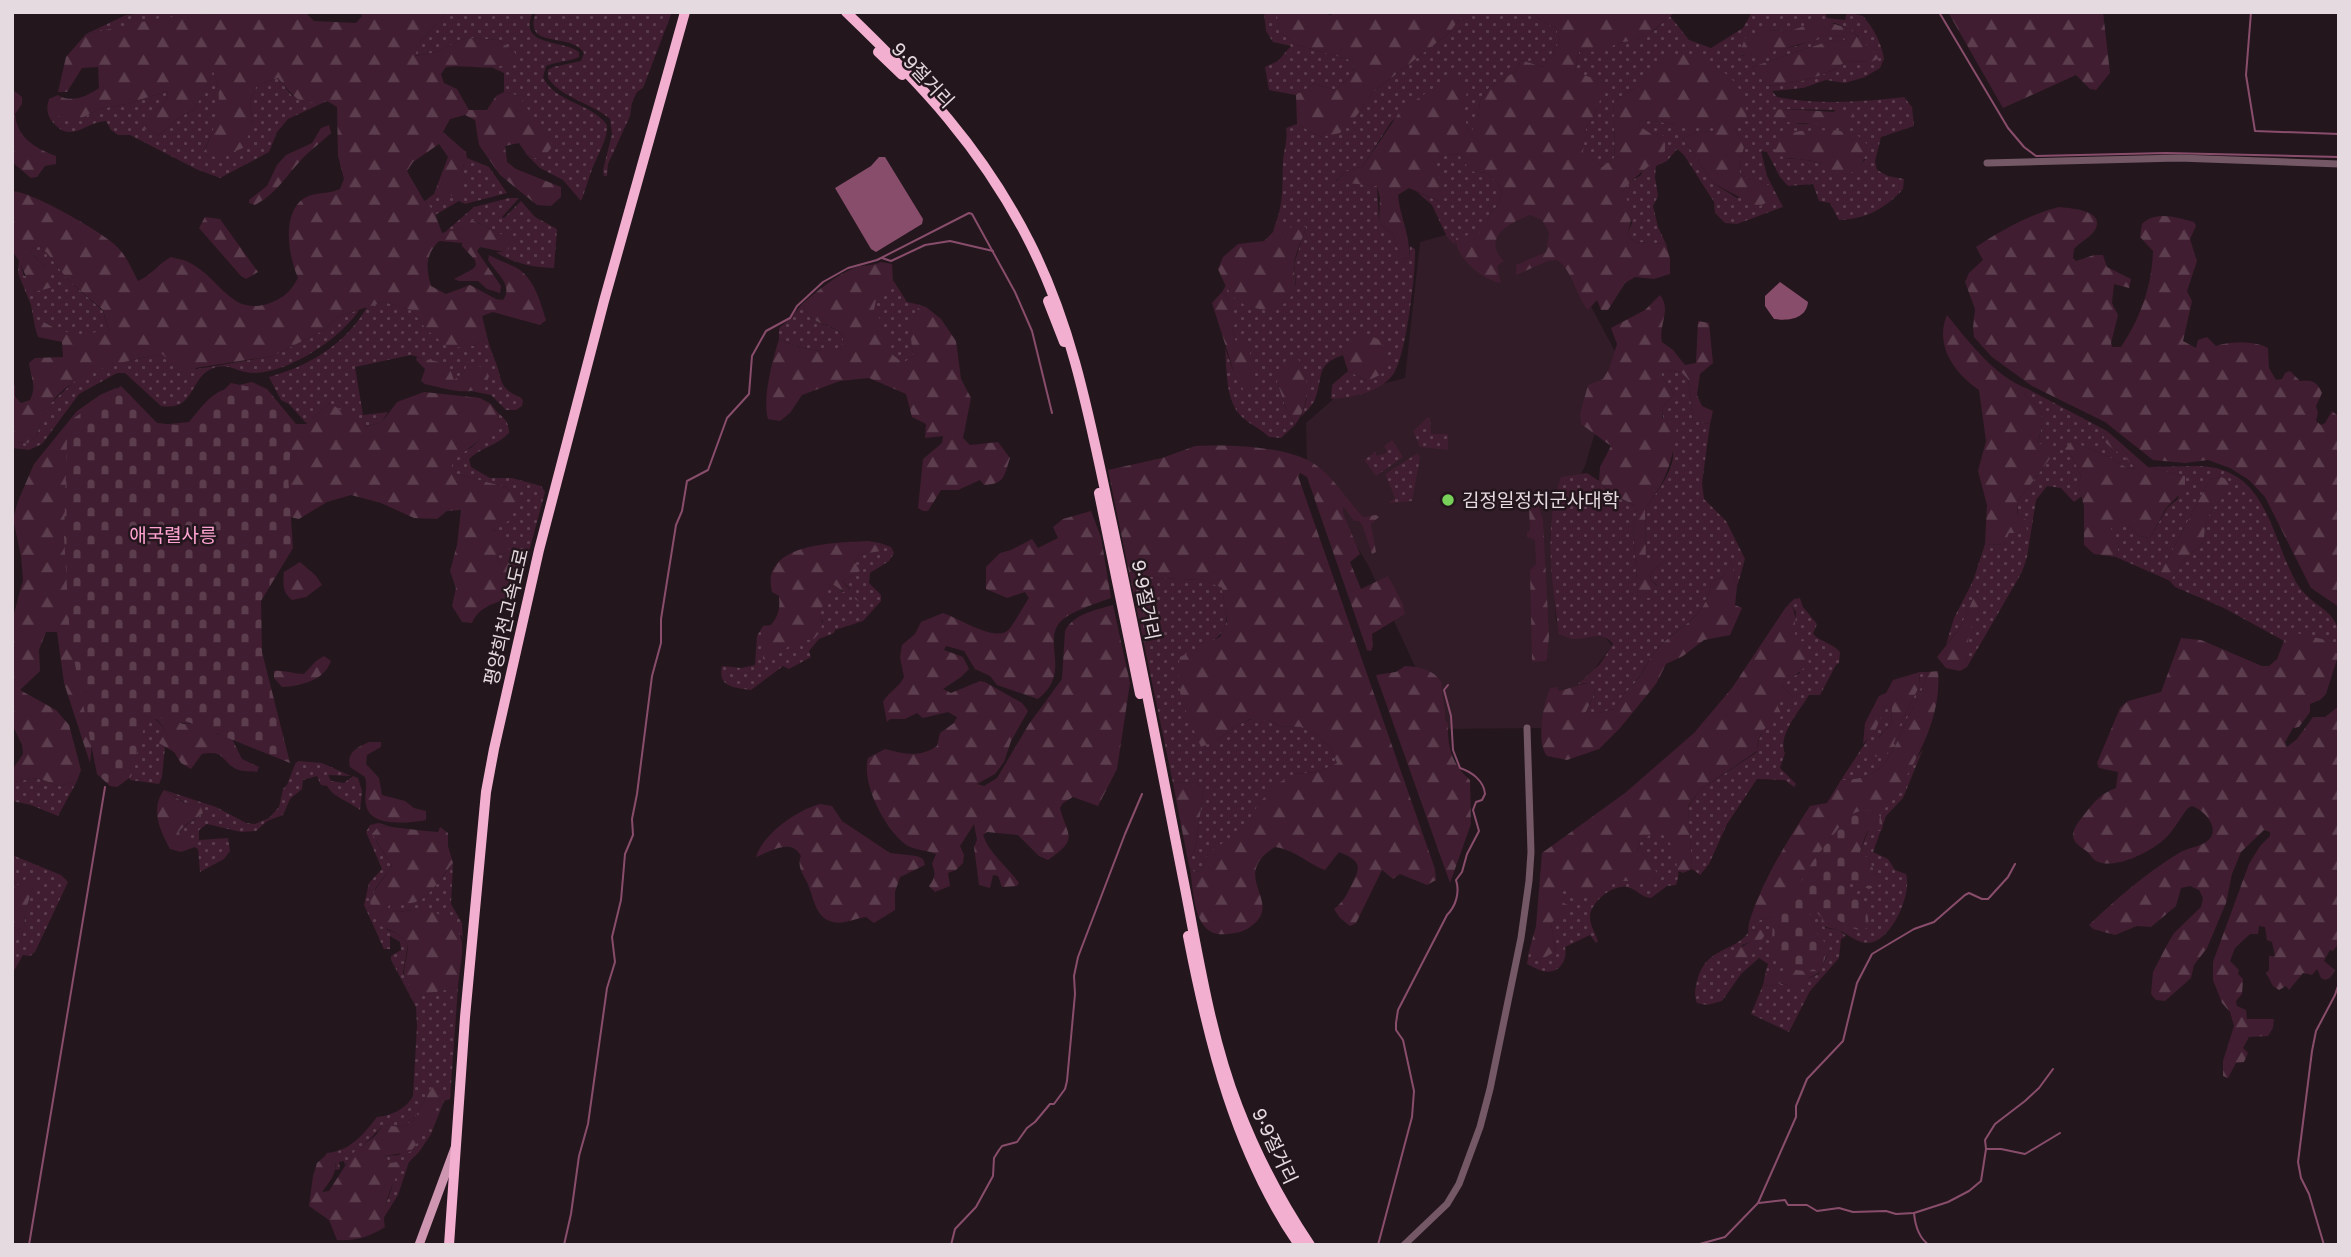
<svg xmlns="http://www.w3.org/2000/svg" width="2351" height="1257" viewBox="0 0 2351 1257" font-family="'Golos Text','Noto Sans KR',sans-serif">
	<style>
		.built { fill: #311c27 }
		.grass { fill: url(#grass-dots); fill-rule: evenodd }
		.forest { fill: url(#forest-firs) }
		.cemetery { fill: url(#cemetery-stones) }
		.water { fill: #894d6c }
		.lines { fill: none; stroke-linecap: round; stroke-linejoin: round }
		.stream { stroke: #894d6c; stroke-width: 2 }
		.minor { stroke: #745865; stroke-width: 7 }
		.major { stroke: #cf96b2; stroke-width: 9 }
		.highway { stroke: #f3afd0; stroke-width: 10 }
		.poi-dot { fill: #78d158; stroke: #24161d; stroke-width: 2.5 }
		.labels { text-anchor: middle; stroke-width: 5; stroke-linejoin: round; paint-order: stroke }
		.street-label { font-size: 19px; fill: #e5dadf; stroke: #24161d }
		.poi-label { font-size: 19px; fill: #e5dadf; stroke: #24161d; text-anchor: start }
		.park-label { font-size: 19px; fill: #ffa4d2; stroke: #24161d }
	</style>
	<defs>
		<pattern id="grass-dots" width="8" height="8" patternUnits="userSpaceOnUse" patternTransform="scale(1.75)"><rect width="8" height="8" fill="#401d30"/><path d="M2 2h.1M6 6h.1" fill="none" stroke="#5b3d4e" stroke-width="1.8" stroke-linecap="round"/></pattern>
		<pattern id="forest-firs" width="22" height="20" patternUnits="userSpaceOnUse" patternTransform="scale(1.75)"><rect width="22" height="20" fill="#401d30"/><path d="M5 1l3.5 6h-7zM16 11l3.5 6h-7z" fill="#5b3d4e"/></pattern>
		<pattern id="cemetery-stones" width="16" height="16" patternUnits="userSpaceOnUse" patternTransform="scale(1.75)"><rect width="16" height="16" fill="#401d30"/><path d="M2 7V4a2 2 0 0 1 4 0v3zM10 15v-3a2 2 0 0 1 4 0v3z" fill="#5b3d4e"/></pattern>
	</defs>
	<rect width="100%" height="100%" fill="#24161d"/>
	<!-- built -->
	<path class="built" d="M1539 209 1618 357 1585 466 1550 534 1556 621 1603 634 1612 646 1549 728 1444 729 1368 565 1307 463 1306 423 1338 395 1405 378 1420 242Z"/>
	<!-- grass -->
	<g class="grass">
		<path d="M158 12H218L210 15 133 25 86 34 126 15Z"/>
		<path d="M448 12H533C517 47 561 39 579 52V57C569 62 557 61 546 66L543 77C555 103 592 103 607 125 607 139 602 146 597 158 590 171 587 187 581 201L563 180 540 168 527 155 541 160 519 96 504 92V73L491 67 508 63 515 53 499 40 465 38 437 52 414 56 420 41Z"/>
		<path d="M536 12H672L643 88 637 92 632 102 630 116 608 164 607 176H604L603 170 612 134 610 119C592 103 561 98 548 78V70L553 67 581 61 584 53C571 31 522 51 536 12Z"/>
		<path d="M1264 12H1277L1279 31 1297 45 1354 61 1353 74 1336 90 1314 84 1296 95 1269 90 1265 67 1278 61 1291 46 1273 42 1266 31Z"/>
		<path d="M1465 12H1530L1543 22 1556 28 1560 41 1543 67 1521 60 1515 72 1490 86 1480 101 1478 119 1470 136 1464 116V99L1451 76 1391 122 1363 166 1345 172 1336 181 1377 186 1379 223 1393 235 1401 258 1409 259 1410 246 1415 249C1416 271 1406 356 1394 373 1382 392 1352 398 1331 399L1332 385 1348 371 1367 381 1341 349 1343 355C1315 365 1324 375 1315 399 1313 405 1306 411 1301 417L1307 398 1277 382 1287 411 1295 425 1281 438 1269 437C1261 429 1251 425 1242 417 1225 401 1227 369 1225 348L1233 370 1235 340 1232 328 1237 321 1227 297 1222 292 1226 285 1237 300 1256 309 1275 308 1286 302 1296 284 1294 264 1306 227 1284 234 1281 224 1276 222C1284 203 1282 181 1283 161 1284 149 1288 140 1286 128L1297 124 1321 137 1358 114 1372 93 1449 33Z"/>
		<path d="M1752 12H1825L1827 18 1845 20 1847 12 1863 16C1874 29 1881 42 1884 59L1880 68 1865 77 1845 83 1826 80 1803 88 1772 91 1777 97C1820 105 1861 102 1904 97L1912 107 1914 126 1881 137 1875 161 1877 170 1888 176 1904 179 1903 189C1885 209 1866 219 1839 220L1830 203 1819 201 1813 184 1788 186 1780 177 1767 152 1761 151 1767 176 1783 207 1737 224 1725 223 1715 213 1714 202 1684 155 1677 149 1667 161 1656 166 1655 177 1658 196 1653 206 1658 227 1666 244 1635 242 1627 234 1632 223 1623 191 1630 182 1641 175 1664 136 1650 133 1634 123 1643 120 1676 124H1719L1718 131 1698 132 1683 138 1713 183 1737 198 1770 186 1740 175 1739 167 1744 147 1734 126 1634 88 1614 101C1613 121 1616 138 1614 158L1602 167 1582 152 1586 129 1598 109 1575 72 1579 52 1638 39 1655 30 1670 16 1689 40 1711 48 1743 28ZM1835 23C1859 33 1863 38 1871 62L1846 61C1823 80 1795 82 1767 86L1752 67 1832 40 1850 45 1841 35 1817 38 1797 46 1741 56 1765 30 1790 31ZM1783 109 1836 110C1808 129 1800 129 1772 110ZM1782 158 1866 159C1842 184 1843 171 1816 162 1806 159 1793 159 1782 158Z"/>
		<path d="M213 70C225 104 218 121 204 151L253 125 250 101 257 85 278 78 292 96 327 101 288 119 277 132 269 152 220 178 196 169 130 135H118L111 130 106 121C84 122 71 146 51 120 46 112 47 107 49 99L58 95 61 97 50 106 67 119 82 118 99 109 126 104 168 91 166 100 144 128 159 135 178 118 195 109Z"/>
		<path d="M1449 154 1459 155 1471 171 1487 173 1498 183 1502 193 1497 206 1489 215 1485 229 1475 238H1456L1455 245 1447 237 1432 205 1417 192 1438 201 1443 182 1432 170 1435 160Z"/>
		<path d="M467 158 489 167 507 193 465 204 459 201 435 215 425 201 434 194 437 198 461 171Z"/>
		<path d="M509 198H519L502 217 504 218 521 201 535 217 557 229 554 268C535 268 511 263 496 252H504L510 239 473 220 463 228 444 233 474 207Z"/>
		<path d="M35 242 47 253 68 280 103 311 108 328C84 339 67 336 45 322L35 327 31 305 18 273 19 259 24 276 48 270 31 253Z"/>
		<path d="M893 280 907 302 920 305C910 323 910 336 913 356L903 364 893 355 873 310 875 300Z"/>
		<path d="M384 302 411 310 428 331 473 346 487 336C489 346 492 353 496 363 502 380 499 389 520 397L523 400 522 406 516 410H506L491 395 471 391 475 390 465 371 454 381 429 360 411 355 355 367 363 415 388 412 382 422 365 427 330 403 307 424 289 404 281 400 269 377C309 366 346 344 367 307Z"/>
		<path d="M802 304C816 331 826 319 844 336L840 351C816 352 800 349 779 339V328L790 319Z"/>
		<path d="M359 310C342 338 280 380 245 372 232 369 224 362 209 370 189 382 194 411 161 406L125 373H117L79 394 42 444 29 450 12 448V442L28 443 37 436 41 420 50 404 78 378 93 371 118 363 162 354 197 369 273 356 324 330 339 316Z"/>
		<path d="M1666 370 1681 372 1688 379 1693 421 1710 424 1702 483 1704 499 1726 521 1745 559 1737 587 1731 561 1724 576 1711 582C1708 621 1670 628 1652 656 1645 666 1642 674 1634 684 1626 693 1619 696 1616 709 1605 710 1595 716 1585 715L1595 692 1589 683 1578 684 1600 664 1613 644C1603 630 1588 639 1575 639 1569 639 1564 636 1559 634 1552 583 1543 527 1561 477L1587 473 1599 481 1610 494 1636 506 1637 516 1633 523 1638 597 1657 585 1651 580 1650 573 1662 563 1646 560 1645 508C1655 496 1675 469 1673 452 1671 437 1662 424 1662 408L1674 394 1661 374Z"/>
		<path d="M2028 389 2107 431 2103 440 2122 453 2137 469 2127 468 2111 458 2071 441 2065 449 2073 458 2081 476 2078 484 2082 496 2074 502 2061 488 2047 486 2036 500 2027 557 2022 572 1967 667C1966 653 1965 640 1970 627 1975 613 1982 602 1985 589L1974 597 1960 628 1946 645 1954 618 1973 581 1985 544 2004 545 2008 533 2017 532 2018 501 2052 456 2038 444 2042 425 2041 410 2023 393Z"/>
		<path d="M497 412C505 418 509 423 509 433 497 446 481 447 469 459L471 467 490 478H512L541 486 545 492 526 563C516 562 508 564 497 561L498 555 510 552 493 532 511 512 516 499 506 487 452 473V462L458 455 472 447 499 420Z"/>
		<path d="M1427 418H1430L1431 434H1448V450L1420 447 1413 431Z"/>
		<path d="M1392 440 1403 457 1376 476 1364 460 1375 452 1377 456 1386 453 1387 451 1384 446Z"/>
		<path d="M1418 453 1420 458 1412 501 1391 503 1390 502 1395 498 1385 474Z"/>
		<path d="M2199 466C2267 468 2270 535 2296 582 2314 613 2347 607 2338 656L2326 660 2286 642 2224 608 2175 587 2170 581 2185 559 2204 542C2204 505 2221 508 2229 482L2222 477 2210 479 2159 576 2116 557 2119 545 2110 529 2115 523 2128 524 2139 536 2150 538 2167 508 2178 499 2184 476 2148 467Z"/>
		<path d="M880 543 891 547 894 553 889 561 870 573 869 583 881 595V601L863 621 835 630 834 633 819 639 809 651 811 657 789 669 783 666 751 690C735 688 717 687 722 666L741 668 755 665 757 636 763 626V658L799 640 814 639 823 622 819 613 831 583 837 584 842 592 850 589 842 581 859 571 854 561 862 554 882 551Z"/>
		<path d="M1129 572 1157 578 1204 580 1222 588C1226 617 1234 629 1205 646L1218 740 1237 725 1252 719H1267L1279 726 1301 727 1316 735 1331 748 1337 763 1318 772 1294 774 1246 828 1236 843 1208 854 1201 871 1195 872 1190 869 1188 861 1195 850 1204 788 1195 782 1173 783Z"/>
		<path d="M1800 598 1803 607 1817 624 1813 634C1821 642 1832 643 1840 652L1839 663 1836 665 1820 695H1809C1800 710 1777 736 1785 753L1780 768 1796 784 1794 787 1785 780 1757 779 1727 824 1709 864 1700 875 1692 869 1688 807 1700 790 1757 752C1758 729 1775 719 1775 699L1793 697 1782 686 1785 681 1800 673 1794 636 1796 612 1791 605 1786 607 1794 599Z"/>
		<path d="M1920 672H1928C1924 689 1916 702 1908 717 1892 752 1887 780 1841 780 1857 755 1875 731 1887 703H1892L1891 724 1878 738 1900 724 1919 687Z"/>
		<path d="M141 711 202 723C185 725 172 721 155 719L165 729 158 742 165 747 162 777 159 784 130 780 129 774Z"/>
		<path d="M1923 749 1903 798 1886 816 1873 852 1888 859 1895 870 1906 874C1912 894 1893 936 1873 942 1866 944 1861 942 1856 940L1853 932 1866 925 1846 884 1852 879 1876 876 1869 859 1860 853 1869 828Z"/>
		<path d="M298 761 322 763 351 776 328 775 331 781 344 783 353 776 358 778 362 791 360 810C349 801 334 798 327 786L321 785 317 776 303 780 302 789 290 799 283 815 267 821 256 831 241 832 207 824 199 830V840L228 838 230 851 224 859 200 872 198 849 181 839 179 833C184 824 196 820 203 813L200 806 187 804 164 790 216 807 246 823 255 824 269 818 279 807 283 789 287 785 295 764Z"/>
		<path d="M38 778 59 786 77 781 58 816 31 805 12 801V782Z"/>
		<path d="M379 823 392 827 379 826 376 841 392 866 375 889 371 915 379 913 387 930 397 933 408 944 403 973 419 996 458 987 450 1099 444 1101 431 1134 419 1152 409 1162 398 1195 383 1219C384 1195 406 1177 384 1156L399 1155 433 1085 413 1121 401 1127 383 1125C371 1140 356 1149 345 1165L344 1161 339 1162 340 1169 335 1170 336 1164 324 1157 327 1153C350 1151 363 1135 377 1117 391 1116 406 1109 413 1096L417 1026 416 1007 391 960V956L401 950 400 942 390 936V949H384L364 905 369 883 382 869 366 832 370 825Z"/>
		<path d="M1656 830C1674 835 1683 869 1676 885L1667 886 1651 898C1640 897 1637 889 1627 887 1613 884 1592 901 1590 915 1589 924 1595 932 1598 941L1596 943 1590 935 1565 947C1568 961 1558 975 1543 971 1537 970 1532 966 1527 964L1529 951 1535 960 1556 951 1551 924 1560 901 1558 892 1564 890 1591 897 1608 881 1625 880 1647 857 1637 851 1639 843Z"/>
		<path d="M12 855 61 875 68 882 35 952 30 956 23 955 12 974V933L24 927 25 912 34 884 17 885 12 880Z"/>
		<path d="M453 863 451 904 462 923 463 944 462 936 411 910 398 912 387 909 389 904C398 902 410 904 418 901 429 897 445 873 453 863Z"/>
		<path d="M1817 912 1822 918 1825 928 1839 930 1846 936 1841 939 1839 958 1810 991 1789 1032 1751 1014 1763 985C1777 989 1780 977 1794 990L1804 980 1819 974C1822 964 1827 959 1830 950L1785 971H1766L1768 964 1759 958 1741 974 1722 1001 1707 1005 1697 1003C1694 996 1695 989 1697 981 1706 946 1733 953 1748 933L1751 938 1750 942 1742 945 1734 968 1759 930 1748 931 1749 923 1784 914Z"/>
	</g>
	<!-- forest -->
	<g class="forest">
		<path d="M218 12H305L314 21 356 23 362 16 359 12H448L420 41 415 56 437 52 465 38 499 40 515 53C513 57 512 60 508 63 495 72 463 64 446 67L441 74 444 83 457 89 469 110H487L496 96 504 92 519 96 553 146 541 160 527 155 519 143 505 146 507 162 516 169 561 187V197L551 206 537 205 500 175 479 145 475 120 465 115 450 119 443 132 466 152 467 158 461 171 460 194 437 198 434 194 448 157 439 144 413 162 407 171 423 199 434 211 442 233 463 228 472 220 511 239 509 249 504 252 480 247 477 251 501 286 500 293 487 289 478 281H459L454 279 473 269 476 265 475 260 462 246V243L439 241C425 255 426 268 431 286L446 294 470 285 496 299 503 300C514 285 496 273 488 260L489 255C498 260 506 263 515 267 534 277 540 301 546 320L540 325 493 312 482 316 487 336 473 346 449 348 428 331 411 310 384 302 339 316 324 330 273 356 182 370 162 354C110 364 50 375 37 436L28 443 12 442V383L15 386V397L21 403 30 400C37 386 31 378 29 363L35 358 63 357 62 342 38 337 35 327 44 322C66 335 86 339 108 327L103 310 68 280 47 253 35 243 31 253 48 270 53 287 34 292C25 278 22 262 12 251V191C33 192 98 230 114 244 126 254 131 268 138 281 152 275 158 264 171 257 178 259 186 260 192 264 221 280 232 317 270 303 285 297 290 292 298 278 289 257 281 215 303 199 314 191 328 195 340 189L344 179 338 156 337 107 327 101C298 106 296 99 278 78L257 85 250 101 253 125 243 148 217 158 204 152C217 123 225 102 213 71L195 109 178 118 159 135 143 128 166 100 168 91 126 104 99 109 82 118 67 120 53 114 49 106 61 97C75 102 87 96 99 88L98 67 82 68 67 92H58L66 57 86 34 165 17 210 15Z"/>
		<path d="M1277 12H1324L1330 15 1338 12H1465L1449 33 1372 93 1358 114 1340 133 1321 137 1297 124 1296 95 1314 84 1336 90 1353 74 1354 61 1297 45 1279 31Z"/>
		<path d="M1530 12H1676C1663 20 1654 34 1638 39 1624 44 1619 39 1607 51L1579 52 1575 72 1604 82 1598 109 1586 129 1583 152 1602 167 1614 158C1616 138 1613 121 1614 101L1634 88 1663 60 1685 52C1719 67 1746 78 1747 120L1734 126 1744 147 1739 167 1740 175 1771 186 1773 199 1758 207 1713 183 1683 138 1698 132 1717 131 1719 124H1676L1643 120 1635 123 1650 133 1665 136V151C1653 164 1632 178 1623 191 1631 207 1634 217 1627 234L1635 242 1666 244 1670 259V274L1654 279 1635 277 1625 283 1608 310H1601L1597 300 1588 310C1575 295 1574 272 1557 260L1548 261 1516 275V265L1546 252 1549 233 1542 220 1530 215C1509 223 1481 239 1504 261L1497 266 1501 283C1484 281 1454 257 1456 238L1468 235 1475 238 1485 229 1489 215 1497 206 1502 193 1498 183 1487 173 1471 171 1459 155 1449 154 1435 161 1433 170 1443 182 1445 194 1438 201 1409 188 1398 195C1400 218 1411 236 1409 259L1401 258 1393 235 1379 223 1380 198 1377 186 1336 182 1345 172 1363 166 1401 110 1451 76 1469 85C1463 103 1463 118 1470 135L1478 119 1480 101 1490 86 1515 72 1521 60 1543 67 1560 41 1556 28 1543 22Z"/>
		<path d="M1948 12H2103L2110 73 2096 90 2090 89 2076 75 2003 108Z"/>
		<path d="M1822 20 1850 29 1880 58 1871 62 1846 61C1822 80 1796 82 1767 86L1752 67 1832 40 1849 44 1841 35C1806 39 1772 57 1738 55L1746 37 1765 30 1790 31Z"/>
		<path d="M12 89 22 97V104L15 114C17 138 35 148 56 156V164L45 166 37 177 31 178 12 162Z"/>
		<path d="M1783 109 1853 113 1858 125 1792 123 1771 118 1772 110Z"/>
		<path d="M329 125 331 133C322 142 310 150 302 159 286 176 276 194 255 205L249 203V200L267 186 277 165 286 155 312 143 321 128Z"/>
		<path d="M1834 130 1856 134 1868 145C1866 159 1859 175 1842 174 1833 173 1825 165 1817 162 1802 158 1787 160 1774 154L1781 136 1800 131Z"/>
		<path d="M2059 207C2070 208 2106 210 2095 230 2091 237 2080 242 2074 249L2073 258 2076 261 2094 255H2103L2107 267 2131 279 2129 288 2114 284 2112 303 2118 315 2111 343 2112 347H2121C2140 319 2152 286 2153 251L2140 237 2142 224C2156 210 2177 218 2194 222L2196 226 2190 239 2197 261 2187 291 2192 301 2183 341 2196 348 2198 340 2207 337 2216 346C2229 341 2256 341 2268 348L2269 368 2276 380 2282 379 2285 373 2290 371 2300 381C2312 380 2317 381 2322 393L2316 406 2318 413 2316 421 2321 425 2325 423 2332 411 2339 417V607L2311 588 2265 497 2249 480 2230 468 2208 460 2185 463 2153 460 2105 422 2032 386 1992 357 1974 337 1973 328 1975 309 1965 282 1969 273 1983 260 1976 247C2002 230 2028 215 2059 207Z"/>
		<path d="M205 217 220 219 258 272 246 279 241 276 199 228Z"/>
		<path d="M1276 222 1281 223 1284 234 1292 226 1306 227C1303 238 1296 252 1294 263 1293 275 1299 284 1292 295 1281 314 1254 312 1238 301 1228 294 1223 280 1218 269L1223 257 1238 244 1264 241 1273 232Z"/>
		<path d="M881 262 892 264 893 280 876 300 874 310 883 324 893 355 903 363 913 356C910 336 909 323 920 305L926 307 941 319 956 341 961 379 971 398 963 438 970 445 998 442 1010 458C1004 476 1005 484 984 485L980 480 958 490H941L928 511H923L918 508 923 459 942 443 943 436 925 438 926 424 912 417 906 394 869 378 840 381 802 395 790 413 780 421 768 419C762 398 773 359 779 339 800 349 817 353 840 350L844 336C826 318 816 331 802 304 819 290 833 277 854 268 863 264 871 267 881 262Z"/>
		<path d="M1222 292 1227 297 1238 321 1232 328 1235 340 1248 346C1254 365 1259 380 1246 395L1233 369 1212 303Z"/>
		<path d="M1660 295C1672 310 1658 325 1662 342L1673 350 1685 365 1696 363 1698 321 1709 323 1713 363 1700 374 1697 395 1702 406 1713 411 1710 424 1693 421 1688 379 1681 372 1666 370 1661 374 1674 394 1662 408V418L1677 426C1673 459 1667 482 1645 508L1646 559 1657 558 1662 563 1650 573 1651 580 1657 586 1650 598H1638L1633 523 1637 516 1636 506 1610 493 1599 481 1600 467 1611 446 1581 424 1580 414 1588 385 1603 379 1609 369 1617 344 1611 328 1645 310Z"/>
		<path d="M1947 315C1969 342 1994 376 2028 389L2024 394 2041 410 2042 425 2038 443 2048 446 2052 450V456L2018 501 2017 514 2026 520 2027 533H2009L2004 545 1985 544 1987 505 1978 471 1986 441 1979 390C1955 374 1934 345 1947 315Z"/>
		<path d="M1360 331 1382 341 1389 362 1382 374 1367 381 1348 371 1341 349Z"/>
		<path d="M1295 355C1312 375 1310 404 1295 425L1287 411 1277 382 1282 363Z"/>
		<path d="M417 357 448 364 454 380 465 371 467 362 484 368 489 376C482 402 444 388 425 384L421 381 425 369 416 360Z"/>
		<path d="M252 382 267 389 296 424H307L330 403 366 427 382 422 397 402 424 392 480 398 491 404 497 412 499 420 495 427 452 462V473L506 487 517 499 511 512V519L493 531 511 552 498 555 497 561C509 564 515 562 526 563 525 570 525 580 521 586 507 606 482 599 472 623L462 622 452 606 456 588 450 571 457 545 461 510 447 511 437 519 414 518 381 503 351 495 327 502 299 519 281 515 95 715 90 763 64 683 57 632H46L39 650 40 671 20 690 56 710 69 725 81 770 77 781 59 786 38 778 12 782V770L23 754 22 745 12 724V621L23 580 21 556 13 519 18 501 34 464 77 411 100 395 116 388 130 395 150 418 160 425 189 422C214 392 213 391 252 382Z"/>
		<path d="M2107 431 2148 467 2185 476V489L2166 508 2150 538 2139 536 2128 524H2114L2111 529 2119 545 2116 557 2094 554 2084 545V506L2078 484 2081 476 2073 458 2065 449 2071 441 2111 458 2127 468 2136 469C2126 456 2113 451 2103 440Z"/>
		<path d="M1195 446C1228 444 1289 446 1316 465 1336 480 1347 500 1363 517L1376 515 1379 517 1371 524 1376 552 1372 554 1362 525 1359 521H1354L1343 506V513L1360 554 1350 562 1361 589 1388 576 1403 604 1405 614 1372 634 1373 646 1371 651 1367 650 1307 477 1300 473 1298 476 1435 869 1436 880 1427 885 1400 874 1393 879 1382 870 1356 923 1350 926 1340 918 1334 909C1343 902 1346 896 1351 886 1361 867 1362 861 1339 852L1325 870C1304 862 1298 851 1275 847 1230 875 1279 899 1256 922 1247 931 1239 933 1227 934 1193 939 1194 892 1190 869L1195 872 1201 871 1208 854 1225 841 1236 842 1259 803 1277 784 1294 774 1318 772 1337 763 1331 748 1316 735 1301 727 1279 726 1267 719H1251L1237 725 1218 740 1201 747C1188 715 1173 691 1180 657L1220 637 1227 621 1222 588 1204 580 1157 578 1129 572 1108 470 1162 458Z"/>
		<path d="M2222 477 2230 482C2221 508 2204 505 2204 542L2185 559 2170 581 2159 576 2210 479Z"/>
		<path d="M1532 500 1537 501 1543 520 1549 636 1547 658 1546 661 1532 662 1530 570 1536 564 1535 540 1527 537V532L1530 531 1529 507H1523V501Z"/>
		<path d="M1091 511 1101 537 1111 598C1097 603 1069 612 1060 622 1042 644 1072 672 1038 699L997 685 990 676 975 669 964 651 946 646 944 650 963 657 969 669 961 677 943 689 951 693 980 681 985 682 1022 703 1028 711 1011 741 1004 762 995 774 977 784 984 786 997 778 1029 724 1062 679 1065 631C1073 614 1096 610 1113 605L1130 683 1117 769 1098 806 1073 797 1063 803 1060 808C1067 836 1080 838 1048 860L1039 856 1018 835 987 832 983 835C990 855 1007 866 1019 883L1017 886 1002 887 998 876 993 875 990 888 979 885 974 847 977 840 974 824 960 846 964 855 963 863 956 870 948 873 950 886 935 892 929 886C935 878 936 874 932 864L936 854C927 850 912 850 905 844 885 829 861 783 868 758L885 749C904 754 920 758 937 746L940 733 954 723 957 717 948 712 923 718 917 713 905 719H890L887 722 883 702C889 691 899 688 904 677L900 657 902 645 915 634 921 622 943 613C959 618 992 641 1007 631 1012 628 1024 605 1029 598L1025 592 1007 598 986 589V567L1000 553 1011 550 1032 539 1038 548 1058 538 1053 527 1063 519Z"/>
		<path d="M868 541 880 543 882 551 862 554 854 561 860 571 842 581 861 603 831 583 820 613C824 625 822 631 814 639 794 641 785 647 771 661L763 659V626L771 625C779 615 780 609 779 596L772 592C760 542 837 543 868 541Z"/>
		<path d="M1731 560 1737 587 1735 605 1742 608 1730 635 1704 640 1683 656 1666 664 1656 684 1620 728 1599 749 1567 760 1547 756C1536 742 1543 704 1550 688L1557 687 1559 691C1570 689 1578 684 1590 683L1595 692 1585 714C1595 716 1606 710 1616 709 1620 695 1625 694 1634 684 1643 674 1645 666 1652 656 1671 628 1708 621 1711 582L1724 576Z"/>
		<path d="M300 562 316 576 322 585 306 597 292 600C282 592 283 584 284 572Z"/>
		<path d="M1986 588C1976 621 1965 629 1967 667L1960 671 1946 668 1937 657 1960 628 1974 597Z"/>
		<path d="M1791 605C1799 617 1792 629 1797 642L1804 641 1809 664 1782 686 1793 697 1787 701 1775 700 1782 716C1766 726 1758 731 1757 751L1700 790 1688 806 1692 869 1683 873 1678 871C1675 856 1672 835 1655 831L1639 843 1637 850 1647 857 1657 873 1648 881H1608L1591 898 1576 895 1572 897 1564 890 1559 892 1560 901 1570 906 1566 914 1555 918 1551 924 1556 951 1544 958 1534 960 1529 951 1536 926 1542 853 1625 793 1694 733 1732 688 1786 607Z"/>
		<path d="M2288 631 2330 641 2338 656 2326 694 2320 700 2310 704V712L2299 727 2293 728 2285 742 2287 747 2297 739 2313 717H2325L2339 706V943L2333 951 2330 950 2324 961 2335 970 2330 978 2325 980 2321 978 2317 969 2312 975 2303 973 2289 990 2286 986 2279 990 2273 986 2266 973 2269 970V956H2275L2272 942 2267 940 2265 927 2259 926 2258 934H2250L2235 948 2230 961 2239 970 2238 974 2243 979 2242 994 2236 1001 2237 1006 2246 1010 2247 1019H2274L2273 1028 2268 1036 2249 1037 2243 1048 2248 1053 2244 1062 2236 1063 2228 1078 2223 1076V1061L2234 1026 2230 1012 2222 1003 2213 980V962L2249 864 2260 846 2270 836V832L2264 830 2241 852 2232 874 2226 903 2207 948 2194 965 2191 978 2165 1001 2156 1000 2151 994 2153 972 2167 945 2174 933 2201 907 2203 898 2199 890 2190 886 2181 888 2176 906 2151 927 2137 926 2115 935 2093 929 2089 925C2117 898 2146 873 2179 853 2188 847 2207 847 2212 835 2216 823 2203 810 2192 806L2188 808C2179 819 2173 833 2161 842 2147 853 2115 870 2096 861 2091 858 2090 853 2085 850 2063 837 2076 826 2087 811 2096 800 2102 793 2116 788L2118 772 2099 768 2097 763 2120 708 2128 701 2161 692 2181 638 2201 640 2262 666H2269L2277 659Z"/>
		<path d="M324 656 331 661C324 681 300 686 282 687L274 678V671C285 670 293 674 304 674L316 661Z"/>
		<path d="M1405 666C1420 667 1433 669 1442 683 1441 696 1446 706 1445 720L1448 723C1447 746 1452 765 1470 780L1471 824 1450 883 1376 675 1396 672Z"/>
		<path d="M1938 671C1942 718 1917 759 1894 797 1887 808 1876 816 1870 827 1865 834 1863 844 1860 852L1869 859 1876 876 1852 879 1846 884 1866 925 1853 932 1856 940 1839 930 1821 926 1822 918 1816 912 1804 917 1784 914 1749 923C1762 881 1786 843 1810 806L1827 803 1841 780C1887 780 1892 752 1908 717 1916 702 1924 689 1928 672Z"/>
		<path d="M1920 672 1919 687 1900 724 1893 746 1884 757 1866 756 1873 744 1891 724 1892 704 1887 703 1875 731 1863 744 1865 723 1879 696 1886 693 1893 680Z"/>
		<path d="M178 709V722C186 726 191 723 200 723 217 724 208 738 230 735L242 759 259 767 257 772C252 771 244 772 239 770 221 764 227 749 202 754L191 769 181 763 174 752 157 742 165 729 152 714Z"/>
		<path d="M369 742H381V747L367 755 366 764 379 778 382 795 405 801 414 808 426 811V820C410 823 370 828 366 805 364 795 368 787 365 777L350 767C346 753 357 747 369 742Z"/>
		<path d="M1195 782 1204 788 1195 850 1188 861 1173 783Z"/>
		<path d="M164 790 186 804 200 805 203 813C196 819 184 824 179 832L181 839 195 847 181 852 170 849C160 830 150 809 164 790Z"/>
		<path d="M820 804 832 806 842 821 890 853 917 856 923 859 925 865 900 877 895 892V910L874 923 866 917C856 918 842 925 833 922 816 918 814 900 809 887 805 876 796 868 801 856 791 838 772 851 756 857 763 834 797 810 820 804Z"/>
		<path d="M379 826C399 827 418 831 438 832L440 827 448 833V846L453 863C443 874 431 896 418 901 410 905 398 902 390 904L387 908 398 912 428 908C472 932 463 942 458 987L419 996C395 973 407 971 408 944L397 933 378 925 379 914 371 915 370 897 392 866 372 834Z"/>
		<path d="M27 876 34 884 25 912 24 927 12 933V880L17 885 23 884Z"/>
		<path d="M1769 929 1751 955 1734 968H1724L1730 953 1750 942 1748 931Z"/>
		<path d="M1823 946H1829C1831 953 1827 957 1822 961 1824 977 1812 973 1803 982 1800 985 1797 988 1794 991 1781 976 1777 989 1763 985L1766 971H1785Z"/>
		<path d="M433 1085 440 1088C438 1111 425 1135 410 1152L384 1156 391 1163 402 1161 403 1166C392 1182 381 1208 385 1227 369 1237 357 1241 337 1240L329 1220 309 1206 313 1176 317 1163 324 1157H334C339 1172 330 1181 322 1192L329 1191 354 1152 375 1136 383 1125 401 1127 413 1121Z"/>
	</g>
	<!-- cemetery -->
	<g class="cemetery">
		<path d="M231 383 264 390 293 429 288 475 293 548 261 601 262 652 290 763 183 720 147 716 131 777 117 787 110 786 97 774 70 639 64 536 67 440 71 420 121 386 157 423 187 426Z"/>
		<path d="M1862 810C1876 810 1884 814 1882 830L1862 829 1852 838 1849 848C1855 865 1873 867 1881 884L1869 889 1855 883H1847C1857 898 1871 908 1868 927L1862 931 1849 927 1813 904 1806 913 1810 925 1827 945 1825 959 1820 971C1798 972 1770 970 1772 941 1772 930 1774 927 1771 914L1798 886 1813 861 1841 825 1852 814Z"/>
	</g>
	<!-- water -->
	<g class="water">
		<path d="M879 157H885L923 219 922 224 876 252 871 249 835 188 871 166Z"/>
		<path d="M1780 282 1808 302C1806 319 1789 321 1774 319L1765 306V296Z"/>
	</g>
	<g class="lines">
		<!-- stream -->
		<g class="stream">
			<path d="M1939 12 2008 128 2024 147 2036 156 2166 153 2339 157"/>
			<path d="M2251 12 2246 75 2255 131 2339 134"/>
			<path d="M882 258 891 261 925 245 950 241 993 251"/>
			<path d="M1987 1149H2001L2025 1154 2060 1133"/>
			<path d="M1759 1203 1785 1200 1788 1205H1807L1817 1211 1839 1208 1853 1212 1886 1211 1896 1214 1914 1213 1948 1202 1969 1191 1981 1181 1986 1149 1985 1140 1995 1124 2025 1101 2039 1088 2053 1069"/>
			<path d="M1914 1213C1915 1224 1919 1238 1929 1245"/>
			<path d="M29 1245 105 787"/>
			<path d="M564 1245 571 1214 579 1156 588 1124 607 988 615 962 612 937 621 900 625 854 633 835 632 819 637 794 652 676 661 643V619L676 525 682 511 687 481 708 470 727 418 749 394 752 356 766 331 790 318 797 306 823 282 848 268 877 260 969 213 972 214 1015 292 1032 331 1052 413"/>
			<path d="M951 1245 955 1229 976 1207 993 1176 994 1158 999 1150 1002 1146 1017 1142 1027 1128 1035 1122 1050 1104H1054L1065 1089 1067 1081 1075 994 1074 976 1078 957 1125 834 1142 794"/>
			<path d="M1378 1245 1412 1117 1414 1091 1403 1040 1396 1030V1023L1398 1010 1447 915C1456 906 1460 892 1456 880L1462 872 1467 854 1479 831 1473 810 1476 802 1482 800 1485 794C1484 781 1472 772 1460 768L1453 750 1451 716 1444 690 1448 685"/>
			<path d="M1696 1245 1725 1237 1758 1203 1796 1117V1106L1807 1079 1843 1041 1857 983 1872 954 1914 929 1934 922 1965 895 1969 893 1982 899H1988L2008 877 2015 864"/>
			<path d="M2324 1245 2309 1194 2301 1178 2298 1162 2312 1051 2316 1031 2335 995 2339 983"/>
		</g>
		<!-- minor -->
		<g class="minor">
			<path d="M1987 163 2179 158 2339 164"/>
			<path d="M1404 1245 1447 1204 1459 1184 1480 1127 1490 1089 1521 938 1529 881 1531 852 1527 728"/>
		</g>
		<!-- major -->
		<path class="major" d="M419 1245 455 1148"/>
		<!-- highway -->
		<g class="highway">
			<path d="M846 12C922 85 982 148 1030 243 1073 328 1090 421 1110 514 1136 635 1159 756 1183 878 1198 953 1210 1036 1238 1107 1257 1156 1281 1202 1310 1245"/>
			<path d="M878 52 902 75"/>
			<path d="M1048 301 1064 342"/>
			<path d="M1099 493 1140 694"/>
			<path d="M1188 936C1209 1044 1236 1153 1299 1245"/>
			<path d="M449 1245 465 1017 486 792 494 749 539 550 604 301 685 12"/>
		</g>
	</g>
	<!-- markers -->
	<circle class="poi-dot" cx="1448" cy="500" r="7"/>
	<g class="labels">
		<!-- street labels -->
		<g class="street-label">
			<text transform="translate(923 75) rotate(47)" y="7">9·9절거리</text>
			<text transform="translate(1146 600) rotate(79)" y="7">9·9절거리</text>
			<text transform="translate(506 617) rotate(-77)" y="7">평양희천고속도로</text>
			<text transform="translate(1275 1146) rotate(65)" y="7">9·9절거리</text>
		</g>
		<!-- poi labels -->
		<g class="poi-label">
			<text x="1462" y="507">김정일정치군사대학</text>
		</g>
		<!-- park labels -->
		<g class="park-label">
			<text x="173" y="542">애국렬사릉</text>
		</g>
	</g>
	<!-- border -->
	<rect width="2351" height="1257" fill="none" stroke="#e5dadf" stroke-width="28"/>
</svg>
